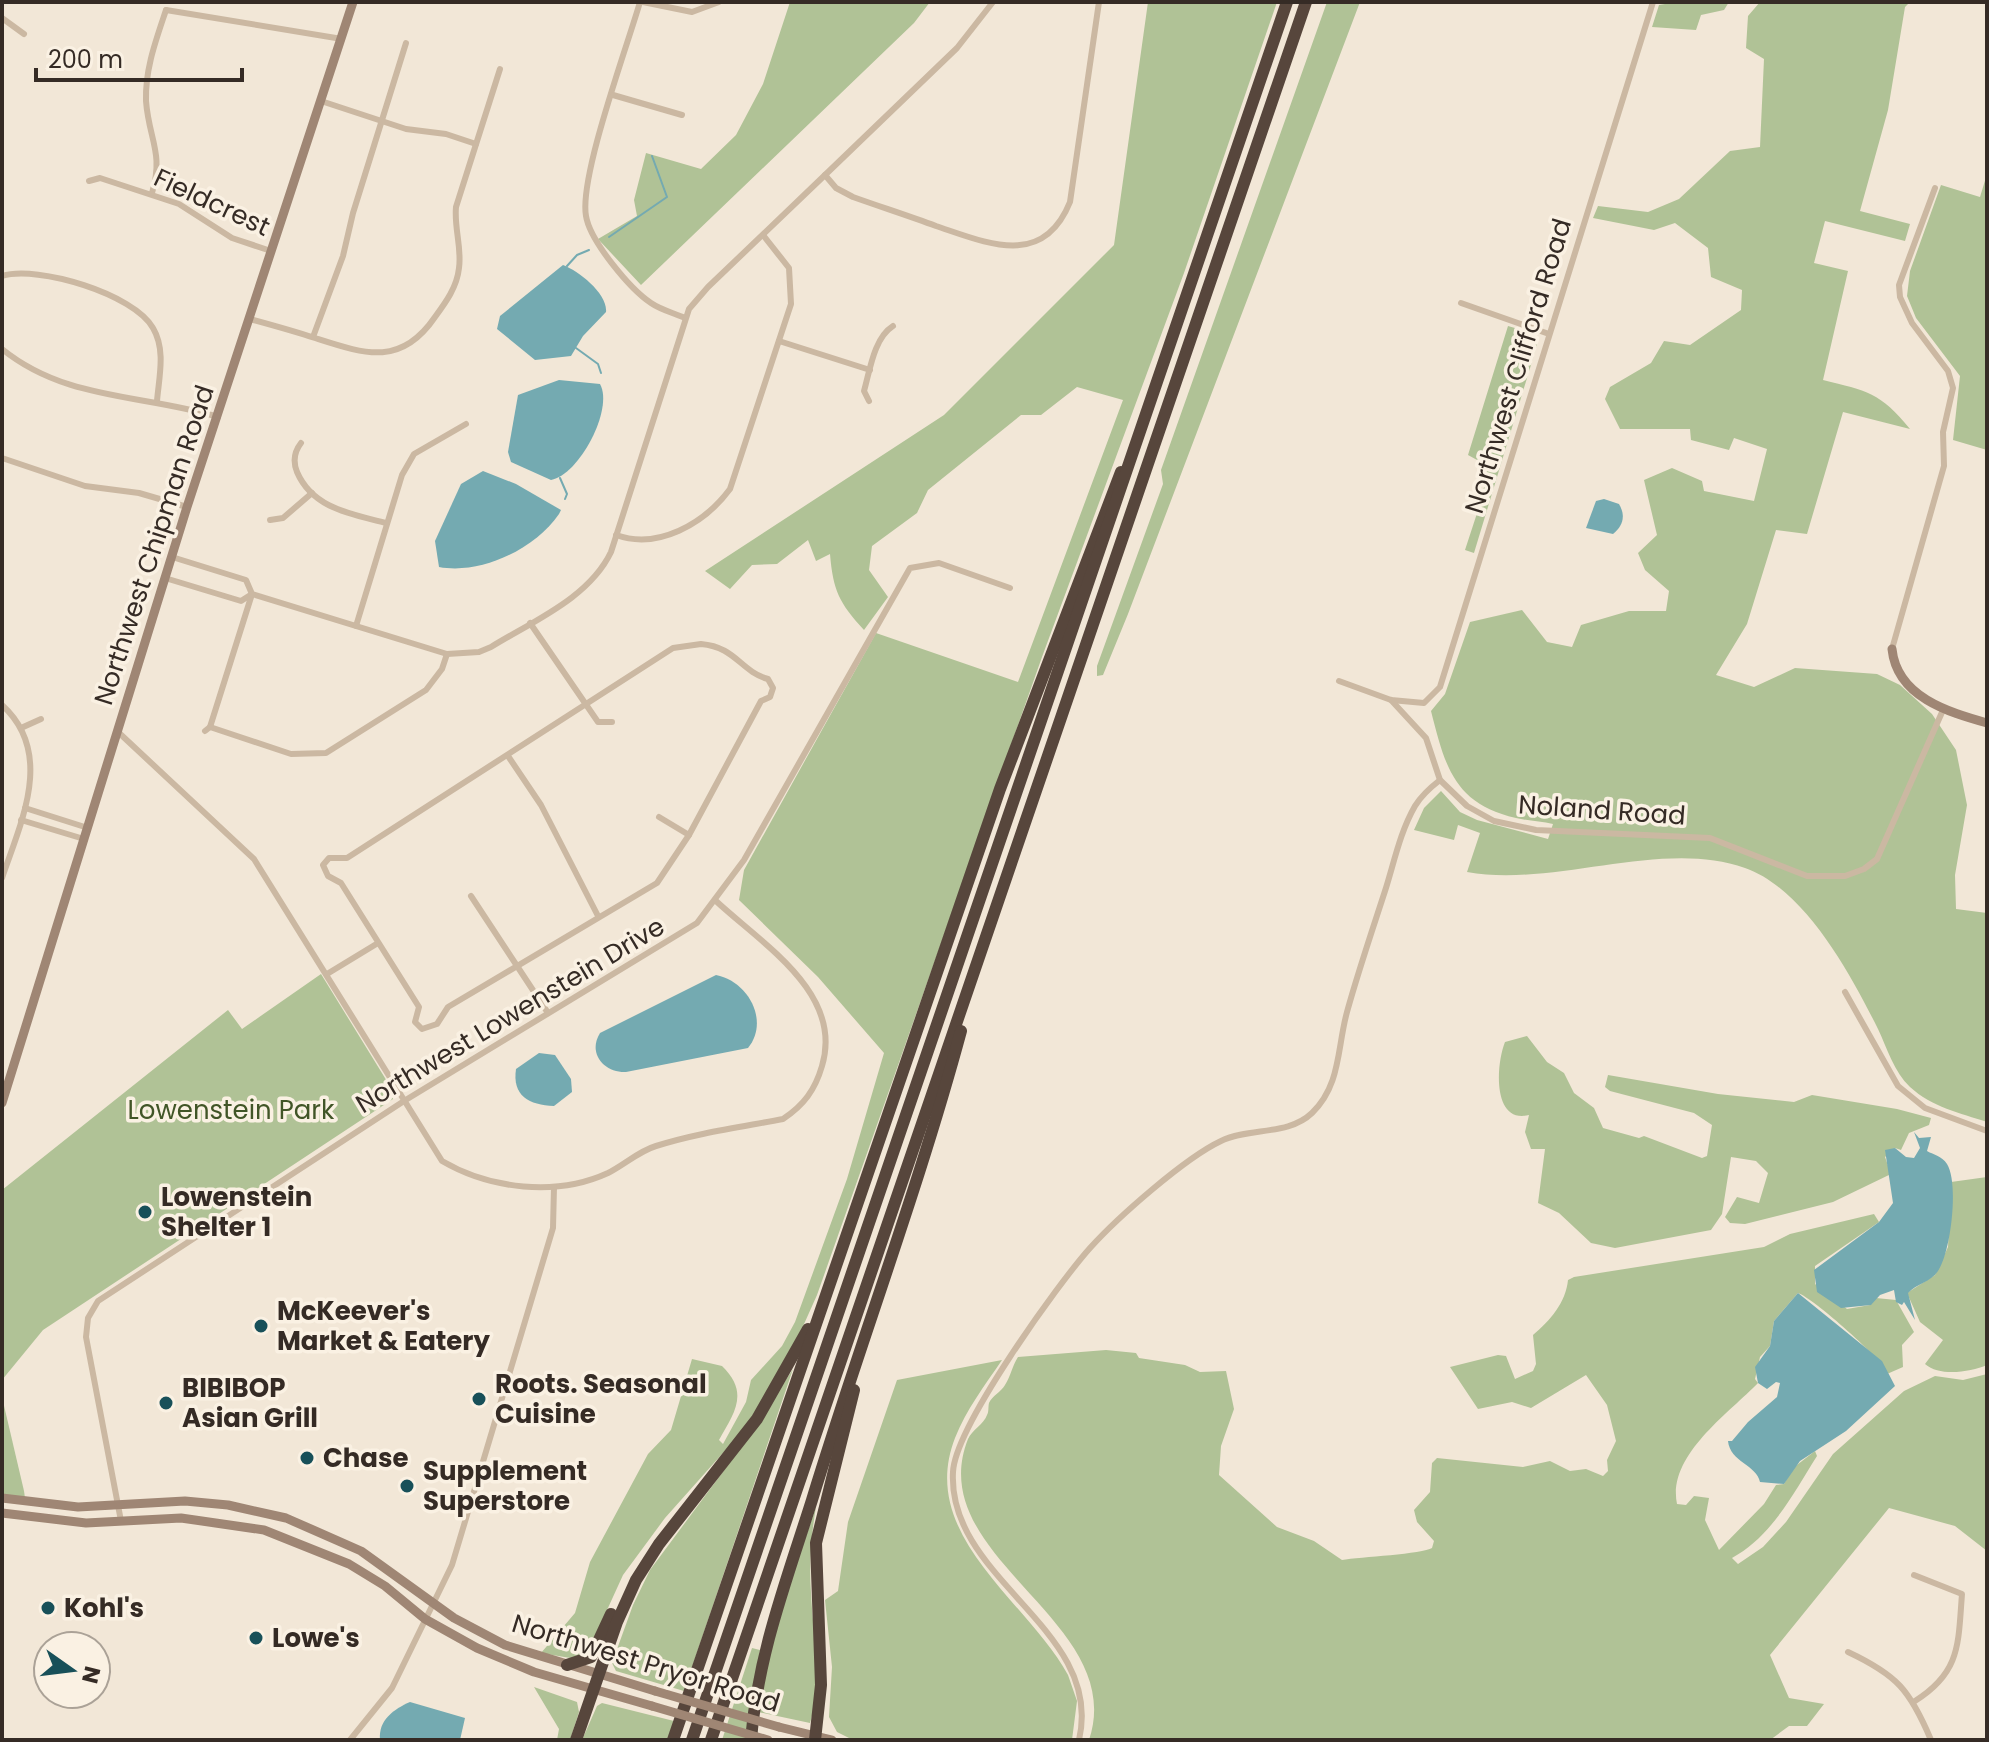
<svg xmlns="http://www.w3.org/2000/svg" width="1989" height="1742" viewBox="0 0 1989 1742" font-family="Poppins,sans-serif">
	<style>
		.green { fill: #b0c296 }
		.water { fill: #74aab1 }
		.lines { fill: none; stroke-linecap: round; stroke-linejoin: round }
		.stream { stroke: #74aab1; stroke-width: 2 }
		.street { stroke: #cbb8a2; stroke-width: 6 }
		.secondary { stroke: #9f8674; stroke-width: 9 }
		.highway { stroke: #57463c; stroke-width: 12 }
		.secondary-bridge { stroke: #9f8674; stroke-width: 9 }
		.poi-dot { fill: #185059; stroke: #faf1e3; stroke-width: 3 }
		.labels { text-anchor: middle; stroke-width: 7; stroke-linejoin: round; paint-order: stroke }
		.street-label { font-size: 26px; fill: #352b25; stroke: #faf1e3 }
		.park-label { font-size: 26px; fill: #415527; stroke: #faf1e3 }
		.poi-label { font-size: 26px; font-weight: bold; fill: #352b25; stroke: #faf1e3; text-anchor: start }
	</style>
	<rect width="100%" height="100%" fill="#f2e7d7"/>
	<!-- green -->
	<g class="green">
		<path d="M790 2H930L914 23 641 285 598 239 637 216 634 200 646 153 701 169 736 135 763 84Z"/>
		<path d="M1148 2H1277L1184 273 1042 657 817 1295 796 1342 746 1427 665 1518 623 1575 587 1654 576 1659 541 1653 575 1613 590 1562 648 1454 671 1430 692 1359 722 1366C750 1393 734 1413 719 1440L723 1444 746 1402 751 1380 782 1346 795 1322 847 1179 884 1053 818 977 739 900 744 870 876 633 1018 682 1123 400 1077 387 1041 415H1021L928 490 917 513 872 546 869 570 888 597 864 630C839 603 833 590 830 554L816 561 808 540 777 564 752 565 730 589 705 571 944 415 1114 245Z"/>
		<path d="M1327 2H1360L1128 614 1103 675 1097 676V666L1163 484 1161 470Z"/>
		<path d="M1677 2H1729L1724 10 1701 15 1696 30 1652 27 1659 5Z"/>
		<path d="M1760 2H1910L1905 7 1888 110 1860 211 1910 224 1905 241 1825 221 1814 263 1848 271 1823 380C1867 391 1880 392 1910 429L1843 412 1807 534 1776 530 1747 624 1716 675 1754 687 1795 668 1877 674 1900 685 1932 714 1956 750 1967 805 1955 875 1956 909 1987 913V1122C1960 1113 1932 1107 1910 1087 1894 1072 1887 1048 1878 1029 1851 975 1805 889 1745 868 1662 838 1554 888 1467 872L1480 833 1458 825 1454 840 1414 830 1424 808 1441 791 1460 812 1477 820 1548 839 1553 824C1541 821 1528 821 1516 818 1454 804 1445 766 1431 711L1445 694 1470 622 1522 610 1547 642 1572 647 1581 625 1629 611H1666L1669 591 1645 570 1638 553 1657 535 1644 480 1672 468 1702 481 1704 491 1754 501 1767 449 1734 438 1729 450 1691 440 1690 429H1620L1605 399 1610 387 1651 363 1664 341 1690 345 1741 310 1742 290 1711 277 1708 248 1675 223 1654 230 1593 218 1598 206 1648 212 1679 199 1730 151 1760 147 1764 59 1746 48 1748 16Z"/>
		<path d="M1987 174V450L1953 440 1960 376 1916 318 1907 296 1910 271 1941 185 1980 197Z"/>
		<path d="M1508 326 1529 332 1537 345 1474 553 1465 550 1482 498 1488 466 1468 455Z"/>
		<path d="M321 974 393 1091V1099L43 1330 2 1380V1190L228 1010 242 1029Z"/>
		<path d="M1527 1036 1547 1062 1564 1073 1574 1093 1594 1108 1603 1128 1639 1138 1644 1136 1702 1158 1707 1156 1712 1125 1694 1113 1610 1091 1605 1087 1608 1075 1718 1094 1794 1102 1812 1095 1897 1109 1931 1118 1929 1125 1909 1133 1901 1150 1895 1148 1885 1157 1891 1174 1833 1202 1745 1224 1730 1223 1725 1217 1737 1197 1759 1203 1768 1173 1756 1161 1731 1157 1722 1214 1711 1230 1615 1248 1591 1243 1559 1213 1538 1203 1545 1149H1531L1525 1132 1529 1115C1492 1124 1496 1064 1505 1042Z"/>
		<path d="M1987 1177V1365C1970 1372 1940 1377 1925 1364L1943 1340 1920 1322 1907 1293 1935 1275 1948 1247 1951 1182Z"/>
		<path d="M1874 1214 1879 1222 1815 1266V1284L1847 1309 1870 1305 1876 1298 1896 1300 1914 1332 1902 1345 1903 1367 1887 1374C1886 1362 1813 1298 1798 1293L1774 1321 1770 1346 1760 1357 1755 1379 1758 1383C1728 1414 1667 1456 1677 1504L1686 1505 1694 1496 1709 1498 1705 1520 1719 1550 1764 1504 1776 1485 1784 1484 1793 1468 1815 1451 1817 1456C1793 1494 1772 1536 1732 1558L1738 1564 1763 1547 1786 1522 1833 1454 1904 1391 1935 1376 1963 1380 1987 1374V1551L1955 1526 1889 1508 1770 1655 1789 1698 1824 1704 1807 1726H1789L1770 1740H1089C1129 1620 921 1558 968 1439 972 1430 984 1424 987 1415 989 1412 988 1407 989 1403 992 1396 1001 1392 1005 1385 1011 1376 1012 1366 1018 1357L1106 1350 1136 1353 1139 1358 1185 1365 1200 1372 1226 1371 1234 1409 1221 1446 1219 1475 1277 1527 1314 1541 1342 1560C1360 1557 1423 1554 1432 1548L1434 1541 1417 1522 1414 1510 1430 1492 1432 1463 1437 1458 1523 1467 1550 1461 1570 1471 1586 1469 1603 1476 1608 1471 1607 1460 1616 1441 1607 1405 1586 1375 1531 1408 1512 1402 1478 1409 1450 1367 1498 1355 1506 1356 1515 1379 1533 1371 1536 1364 1533 1335C1550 1321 1566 1302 1568 1280L1574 1277 1764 1247 1790 1234Z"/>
		<path d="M1002 1360C985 1385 966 1410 955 1438 917 1536 1027 1600 1068 1675L1077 1701 1072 1740H853L837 1732 829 1717 832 1667 825 1600 838 1591 848 1522 897 1380Z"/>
		<path d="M793 1369 684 1691 616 1671 612 1663 633 1605 650 1570 748 1438Z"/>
		<path d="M2 1397 24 1491 25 1498 2 1494Z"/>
		<path d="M816 1507C811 1536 809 1564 811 1593 813 1636 823 1682 810 1723L758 1712 768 1648Z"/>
		<path d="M752 1648 760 1650 747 1740H722Z"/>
		<path d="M534 1687 577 1702 579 1712 570 1740H557L559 1729Z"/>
		<path d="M602 1703 674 1721 667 1740H582L597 1706Z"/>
	</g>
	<!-- water -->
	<g class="water">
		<path d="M563 265C579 271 608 294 606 312L583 336 571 356 535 360 497 329 500 316Z"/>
		<path d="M559 380 600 384C614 409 579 475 551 480L511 462 508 452 518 395Z"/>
		<path d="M483 471 516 484 561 510 559 514C535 549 481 575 439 567L435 541 461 484Z"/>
		<path d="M1604 499 1619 504C1626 516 1623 526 1613 534L1586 528 1596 501Z"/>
		<path d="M716 975C748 981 770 1021 748 1048L626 1072C605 1073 587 1054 600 1033Z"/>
		<path d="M539 1053 555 1055 571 1079 572 1092 554 1106C529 1105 512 1096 516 1069Z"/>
		<path d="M1914 1132 1919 1138 1931 1137 1927 1151C1934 1155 1942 1156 1947 1164 1959 1183 1951 1252 1938 1271 1931 1282 1916 1284 1908 1293L1915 1320 1904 1302 1902 1305 1896 1302 1894 1290 1880 1295 1871 1305 1841 1308 1817 1292 1814 1270 1879 1222 1893 1203 1885 1150 1895 1148 1906 1157 1914 1158 1920 1148Z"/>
		<path d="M1798 1293 1882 1361 1895 1386 1846 1431 1800 1461 1784 1484 1760 1482C1757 1465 1730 1462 1728 1441H1732L1748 1422 1777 1397 1780 1383 1776 1382 1767 1389 1758 1383 1755 1367 1770 1346 1774 1321Z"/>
		<path d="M410 1702 465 1718 460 1740H380C378 1720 394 1709 410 1702Z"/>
	</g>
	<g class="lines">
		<!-- stream -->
		<g class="stream">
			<path d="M609 237 667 197 652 156"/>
			<path d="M567 266 577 255 589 250"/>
			<path d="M576 348 598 364 601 373"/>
			<path d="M560 478 567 494 565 499"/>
		</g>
		<!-- street -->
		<g class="street">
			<path d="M640 2C627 47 579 177 586 216 590 241 630 289 651 303 661 310 674 313 685 318"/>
			<path d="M643 2 692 12 719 2"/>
			<path d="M993 2 957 48 825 175 836 188 853 197C881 207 909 216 936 226 987 243 1043 269 1070 202L1099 2"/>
			<path d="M166 10 342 39"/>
			<path d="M2 18 24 34"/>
			<path d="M613 95 682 115"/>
			<path d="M321 101 406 129 446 134 476 144"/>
			<path d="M89 181 100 178 179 204 232 238 271 251"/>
			<path d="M152 193C164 153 149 140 146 101 145 69 156 40 166 10"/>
			<path d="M2 276C38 265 134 294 153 328 166 350 159 377 157 401"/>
			<path d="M1461 303 1549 334"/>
			<path d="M250 319C272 325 294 331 315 338 365 354 401 367 435 317 446 302 457 287 459 268 462 248 454 228 456 207L500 69"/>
			<path d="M313 337 343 256 353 213 406 43"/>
			<path d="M779 341 870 370"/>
			<path d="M2 349C66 401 143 394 218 417"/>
			<path d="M869 401 864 391C870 370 874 338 893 326"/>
			<path d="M301 443C294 452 293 462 297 472 313 509 352 514 386 523"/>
			<path d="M2 458 85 486 139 493 187 507"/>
			<path d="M270 520 283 518 312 493"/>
			<path d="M616 535C658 550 704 524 730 489L791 304 789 268 763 235"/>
			<path d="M172 557 246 580 252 594 447 654 479 652 491 647C533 621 589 598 611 552L689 309 708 287 825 175"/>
			<path d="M165 578 241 601 252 594"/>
			<path d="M530 623 598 722H612"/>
			<path d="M356 626 402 475 414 454 466 424"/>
			<path d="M701 644C736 647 740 671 768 679L773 688 770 697 761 701 689 835 657 883 448 1007 437 1024 422 1029 415 1022 419 1007 341 883 328 876 323 865 329 858H347L673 648Z"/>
			<path d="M1892 649 1944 466 1943 432 1953 388 1948 371 1912 323 1900 297 1899 285 1935 188"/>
			<path d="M1339 681 1391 700 1424 703 1440 687 1653 2"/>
			<path d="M1391 700 1426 738 1440 780 1467 806 1494 821 1536 830 1710 838 1807 876H1845L1864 869 1877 859 1943 710"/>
			<path d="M2 705C55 753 21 822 2 878"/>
			<path d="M210 727 252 594"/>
			<path d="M21 728 41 719"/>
			<path d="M117 731 254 859 442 1161C490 1189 556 1197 608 1173 624 1165 639 1151 656 1146 697 1133 741 1127 783 1119 804 1105 815 1090 822 1066 844 993 762 944 716 901"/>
			<path d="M205 731 210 727 291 754 326 753 426 690 442 669 447 654"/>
			<path d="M508 756 541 805 598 916"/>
			<path d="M25 808 88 828"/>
			<path d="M659 817 689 835"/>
			<path d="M21 820 84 839"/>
			<path d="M471 896 548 1013"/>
			<path d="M327 974 378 943"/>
			<path d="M1845 992 1898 1086 1925 1108 1987 1131"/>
			<path d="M121 1521 86 1337 88 1318 98 1301 404 1101 697 923 744 860 910 568 939 563 1010 588"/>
			<path d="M1914 1575 1962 1594C1958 1644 1961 1672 1915 1701"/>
			<path d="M1848 1652C1897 1675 1910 1690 1931 1740"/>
			<path d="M350 1740 392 1688 452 1565 553 1228 554 1187"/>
			<path d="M1079 1740C1105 1629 947 1580 953 1472 955 1427 1057 1285 1090 1248 1118 1217 1185 1158 1221 1141 1250 1127 1288 1136 1312 1113 1341 1085 1337 1048 1347 1012 1358 972 1372 931 1385 891 1394 863 1400 832 1415 806 1421 796 1431 787 1440 780"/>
		</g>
		<!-- secondary -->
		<g class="secondary">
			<path d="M1892 649C1897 697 1948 712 1987 723"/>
			<path d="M2 1103 187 507 353 2"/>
			<path d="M2 1498 78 1507 185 1501 228 1505 286 1518 361 1551 454 1618 505 1645 655 1691"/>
			<path d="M2 1513 86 1523 181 1518 264 1530 349 1564 385 1586 425 1619 477 1648 534 1672 652 1706"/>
			<path d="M779 1727 832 1740"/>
		</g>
		<!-- highway -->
		<g class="highway">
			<path d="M567 1665 591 1657 611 1614"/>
			<path d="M576 1740 617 1622 636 1580 659 1544 757 1419 808 1329"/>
			<path d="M673 1740 1000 789 1121 472"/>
			<path d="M692 1740 1287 2"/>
			<path d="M711 1740 1306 2"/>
			<path d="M751 1740C758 1654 786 1582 812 1500 860 1343 918 1190 961 1031"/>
			<path d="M815 1740 821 1685 816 1543 854 1390"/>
		</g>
		<!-- secondary-bridge -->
		<g class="secondary-bridge">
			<path d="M655 1691 779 1727"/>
			<path d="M652 1706 768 1740"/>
		</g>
	</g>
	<!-- markers -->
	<g class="poi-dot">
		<circle cx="145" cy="1212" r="8"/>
		<circle cx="261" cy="1326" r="8"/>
		<circle cx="479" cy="1399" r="8"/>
		<circle cx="166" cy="1403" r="8"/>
		<circle cx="307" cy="1458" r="8"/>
		<circle cx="407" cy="1486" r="8"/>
		<circle cx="48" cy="1608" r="8"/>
		<circle cx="256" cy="1638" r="8"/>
	</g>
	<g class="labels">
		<!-- street labels -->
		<g class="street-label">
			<text transform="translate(212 202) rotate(25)" y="9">Fieldcrest</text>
			<text transform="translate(1518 366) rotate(-73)" y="9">Northwest Clifford Road</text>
			<text transform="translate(154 545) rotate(-72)" y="9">Northwest Chipman Road</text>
			<text transform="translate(1602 810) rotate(4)" y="9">Noland Road</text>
			<text transform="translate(510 1015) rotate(-31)" y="9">Northwest Lowenstein Drive</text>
			<text transform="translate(646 1663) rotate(17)" y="9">Northwest Pryor Road</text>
		</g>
		<!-- park labels -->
		<g class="park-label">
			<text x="231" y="1119">Lowenstein Park</text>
		</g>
		<!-- poi labels -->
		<g class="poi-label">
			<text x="161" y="1206">Lowenstein<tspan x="161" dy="30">Shelter 1</tspan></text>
			<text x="277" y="1320">McKeever's<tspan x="277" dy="30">Market &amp; Eatery</tspan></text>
			<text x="495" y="1393">Roots. Seasonal<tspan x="495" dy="30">Cuisine</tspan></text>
			<text x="182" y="1397">BIBIBOP<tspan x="182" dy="30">Asian Grill</tspan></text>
			<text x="323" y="1467">Chase</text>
			<text x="423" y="1480">Supplement<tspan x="423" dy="30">Superstore</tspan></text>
			<text x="64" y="1617">Kohl's</text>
			<text x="272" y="1647">Lowe's</text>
		</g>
	</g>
	<!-- border -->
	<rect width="1989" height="1742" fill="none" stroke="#352b25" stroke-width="8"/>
	<!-- north arrow -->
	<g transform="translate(72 1670) rotate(104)"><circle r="38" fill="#faf1e3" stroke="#aba297" stroke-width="2"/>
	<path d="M0-6L14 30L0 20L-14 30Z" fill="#185059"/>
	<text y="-12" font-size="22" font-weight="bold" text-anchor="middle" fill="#352b25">N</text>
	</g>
	<!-- scale -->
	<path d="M36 68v12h206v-12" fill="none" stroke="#352b25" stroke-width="4"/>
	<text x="48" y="68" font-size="24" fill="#352b25" stroke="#faf1e3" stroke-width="6" paint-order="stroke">200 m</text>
</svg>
